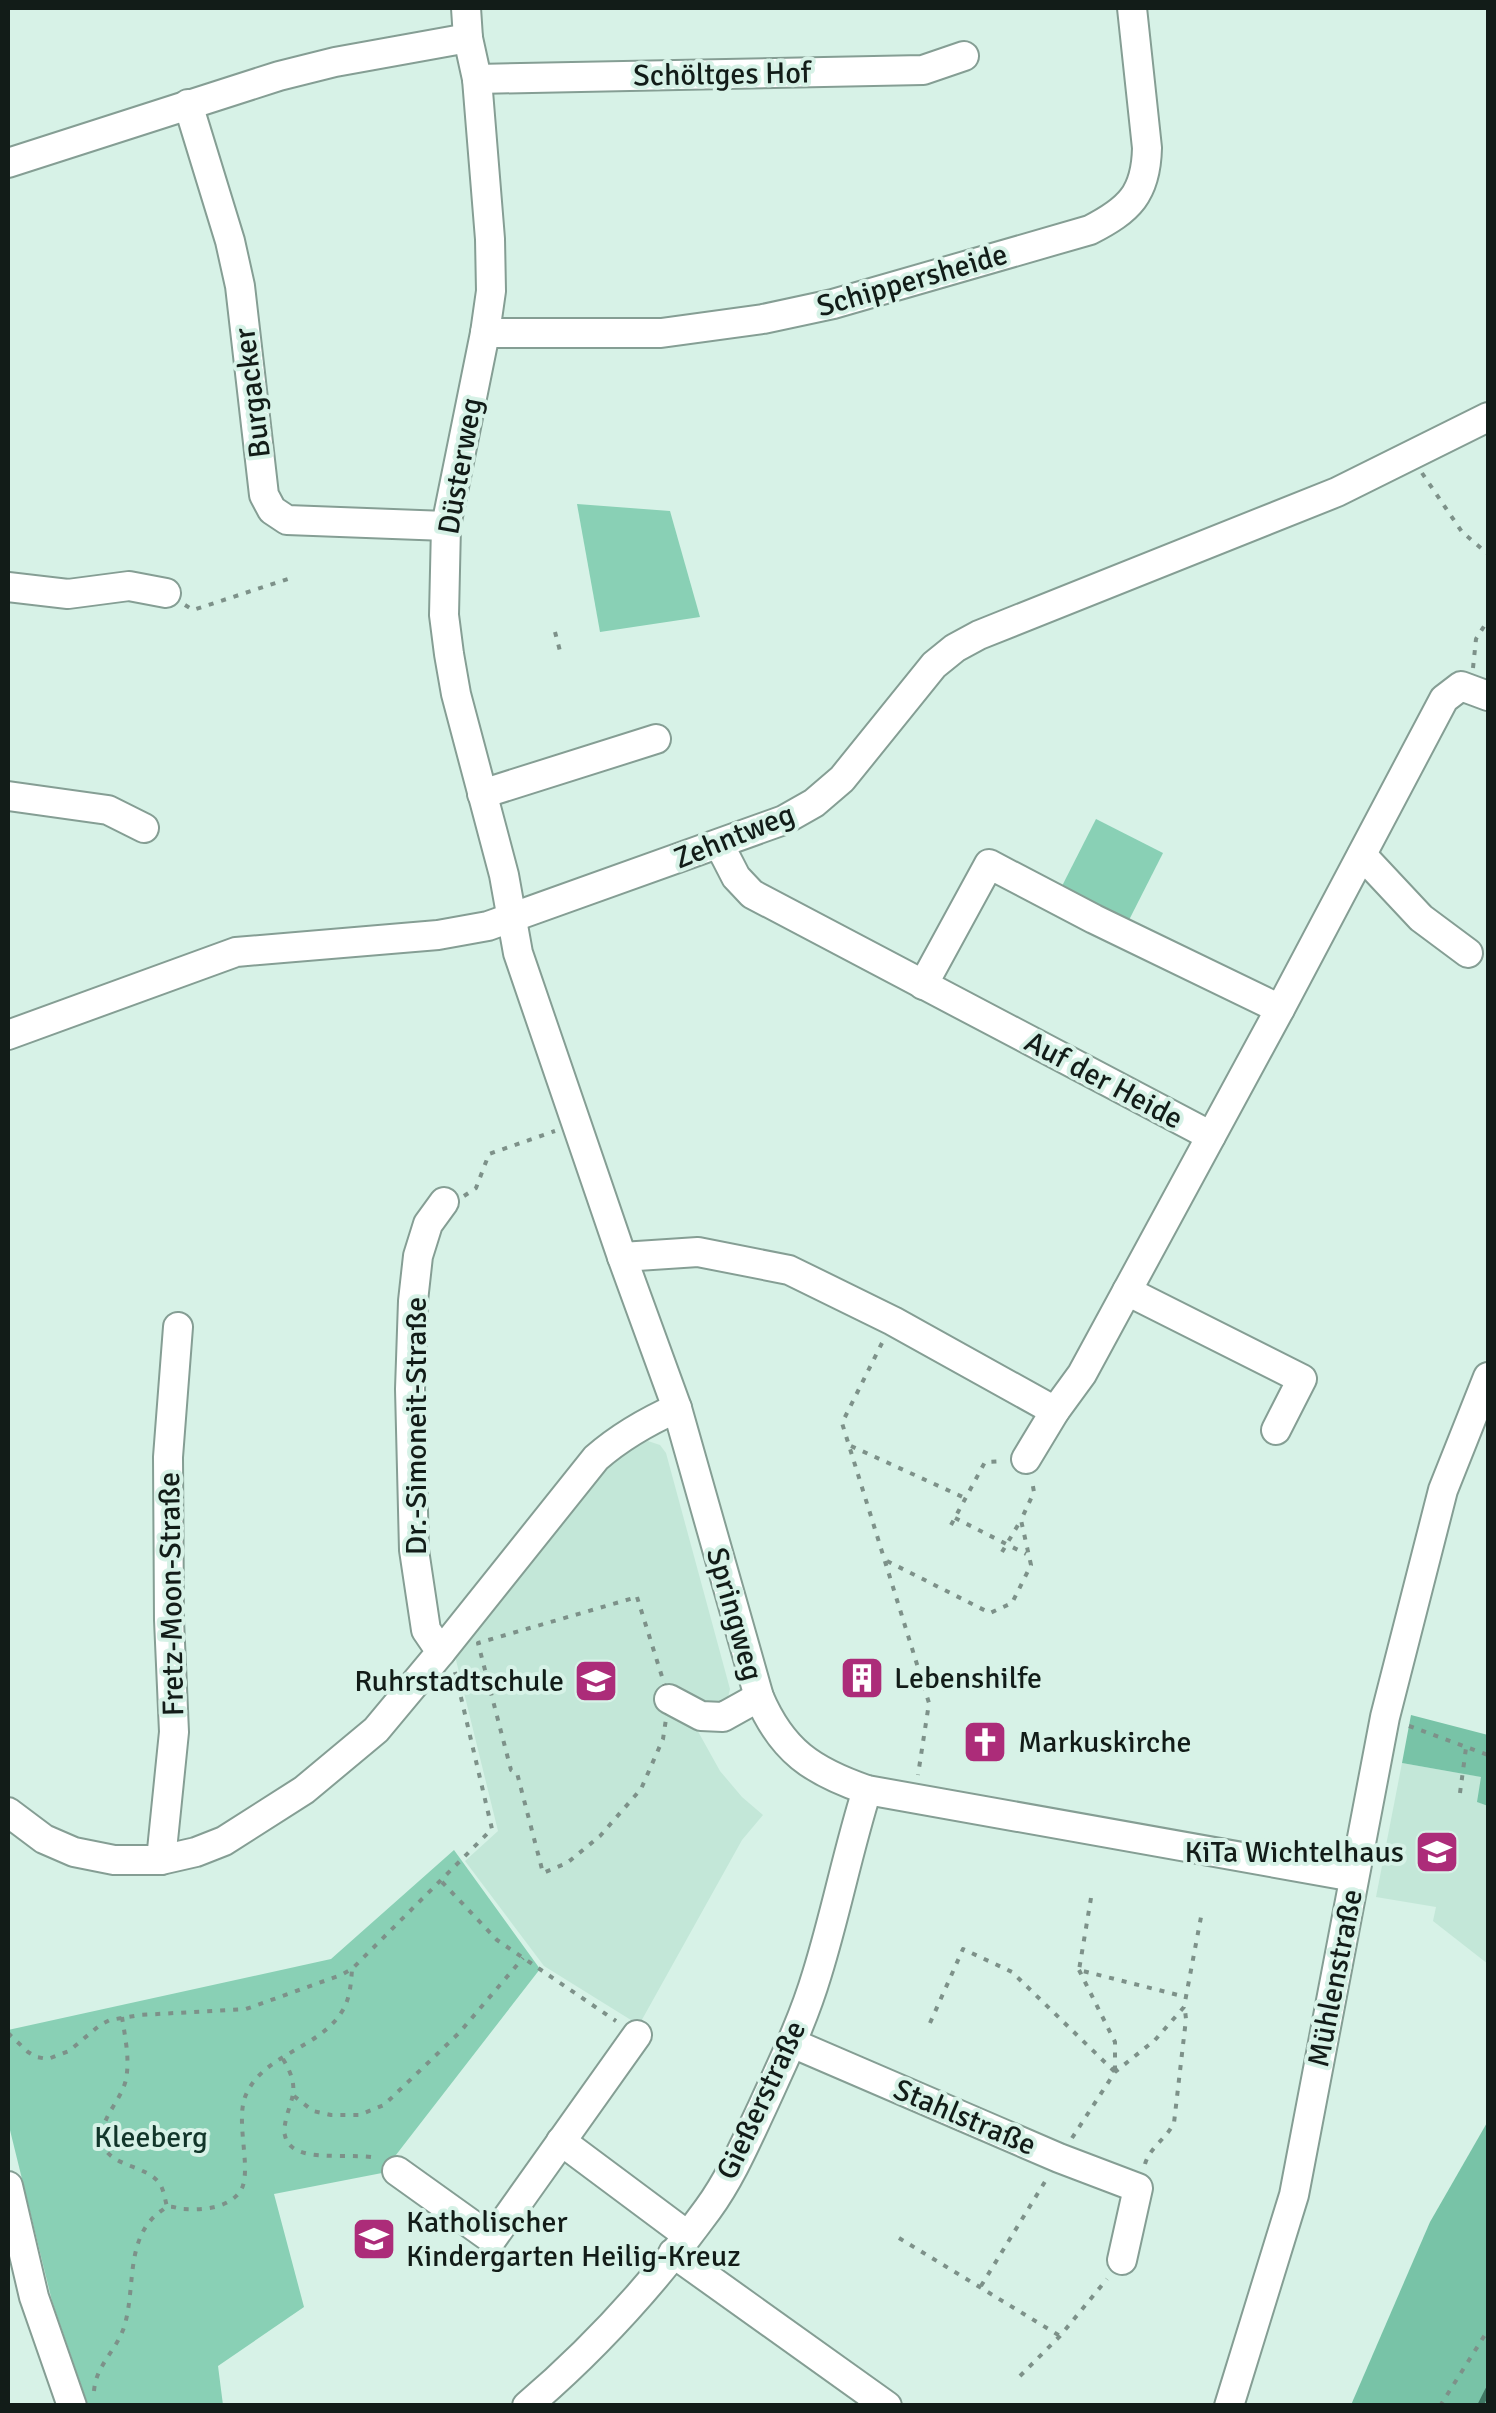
<svg xmlns="http://www.w3.org/2000/svg" width="1496" height="2413" viewBox="0 0 1496 2413" font-family="Signika,sans-serif">
	<style>
		.built { fill: #c3e7d8 }
		.green { fill: #89d0b5 }
		.forest { fill: #78c3a7 }
		.lines { fill: none; stroke-linecap: round; stroke-linejoin: round }
		.stream { stroke: #427a66; stroke-width: 6 }
		.minor-casing { stroke: #859e94; stroke-width: 32 }
		.path { stroke: #7d9189; stroke-width: 4; stroke-dasharray: 5 8; stroke-linecap: butt }
		.minor { stroke: #fff; stroke-width: 28 }
		.labels { text-anchor: middle; stroke-width: 8; stroke-linejoin: round; paint-order: stroke }
		.street-label { font-size: 30px; fill: #121c18; stroke: #d7f2e7 }
		.poi-label { font-size: 30px; fill: #121c18; stroke: #d7f2e7; text-anchor: start }
		.park-label { font-size: 30px; fill: #12362a; stroke: #d7f2e7 }
	</style>
	<rect width="100%" height="100%" fill="#d7f2e7"/>
	<!-- built -->
	<g class="built">
		<path d="M648 1441 660 1445 666 1453 730 1689 726 1705 690 1717 720 1771 742 1797 763 1815 742 1840 639 2025 544 1966 465 1861 498 1831 455 1656 601 1470 629 1448Z"/>
		<path d="M1402 1763 1482 1777 1478 1802 1488 1806V1964L1433 1921 1436 1907 1376 1897Z"/>
	</g>
	<!-- green -->
	<g class="green">
		<path d="M577 504 670 511 700 617 600 632Z"/>
		<path d="M1096 819 1163 853 1128 922 1061 888Z"/>
		<path d="M454 1850 540 1969 382 2173 274 2194 304 2307 218 2366 223 2405H88L52 2301 8 2122V2030L331 1959Z"/>
	</g>
	<!-- forest -->
	<g class="forest">
		<path d="M1411 1715 1488 1735V1806L1477 1802 1481 1777 1402 1763Z"/>
		<path d="M1488 2121V2405H1351L1430 2222Z"/>
	</g>
	<g class="lines">
		<!-- stream -->
		<path class="stream" d="M1480 2406 1488 2390"/>
		<defs>
			<g id="minor">
				<path d="M466 8 468 38 477 79 490 239 491 291 485 333 446 526 444 615 449 654 456 694 504 875 518 953 622 1257 677 1408 759 1697C782 1751 812 1771 867 1790L1354 1877"/>
				<path d="M477 79 923 70 964 56"/>
				<path d="M188 104 230 241 240 286 264 495 272 510 287 520 446 526"/>
				<path d="M8 163 279 76 335 62 468 38"/>
				<path d="M485 333H661L763 319 833 304 1090 230C1129 210 1146 194 1147 148L1132 8"/>
				<path d="M8 587 68 594 129 586 166 593"/>
				<path d="M482 794 656 739"/>
				<path d="M8 796 108 810 144 828"/>
				<path d="M719 844 736 877 752 894 1211 1136"/>
				<path d="M1362 855 1421 918 1468 953"/>
				<path d="M923 985 989 864 1094 919 1280 1009"/>
				<path d="M8 1035 236 952 438 935 488 926 784 820 814 803 842 779 934 665 955 648 979 635 1337 492 1488 417"/>
				<path d="M622 1257 698 1252 789 1270 893 1321 1055 1411"/>
				<path d="M1127 1291 1302 1379 1276 1430"/>
				<path d="M1026 1459 1055 1411 1082 1374 1280 1009 1444 699 1461 686 1488 696"/>
				<path d="M441 1652 596 1458C620 1437 648 1421 677 1408"/>
				<path d="M669 1699 701 1716 723 1717 759 1697"/>
				<path d="M8 1812 44 1839 74 1852 114 1860H161L196 1852 224 1841 304 1790 376 1730 441 1652 426 1630 414 1550 410 1389 413 1301 418 1256 428 1224 444 1202"/>
				<path d="M161 1860 174 1732 169 1620 168 1457 178 1327"/>
				<path d="M792 2043 1059 2158 1138 2188 1122 2260"/>
				<path d="M561 2141 687 2235"/>
				<path d="M397 2171 492 2239 637 2035"/>
				<path d="M8 2186 34 2297 72 2406"/>
				<path d="M673 2253 887 2406"/>
				<path d="M527 2406C595 2348 655 2282 708 2209 730 2179 746 2142 762 2108 782 2064 803 2021 817 1974 836 1913 848 1850 867 1790"/>
				<path d="M1229 2406 1294 2195 1385 1717 1443 1490 1488 1377"/>
			</g>
		</defs>
		<!-- minor casing -->
		<use href="#minor" class="minor-casing"/>
		<!-- path -->
		<g class="path">
			<path d="M1422 473 1462 532 1488 554"/>
			<path d="M185 605 193 610 294 577"/>
			<path d="M555 632 560 651"/>
			<path d="M1473 668 1476 639 1488 620"/>
			<path d="M464 1196 476 1188 489 1154 555 1131"/>
			<path d="M882 1343 842 1423 929 1703 918 1775"/>
			<path d="M851 1446 965 1498"/>
			<path d="M955 1518 1026 1554"/>
			<path d="M951 1525 985 1462 1004 1461"/>
			<path d="M1002 1552 1021 1520"/>
			<path d="M887 1561 990 1613 1012 1603 1031 1565 1021 1520 1034 1492 1032 1481"/>
			<path d="M637 1597 669 1699 663 1739 641 1789 600 1836 567 1863 543 1873 517 1773 511 1770 478 1643Z"/>
			<path d="M1409 1726 1488 1755"/>
			<path d="M1460 1793 1466 1748"/>
			<path d="M442 1882 497 1940 616 2021"/>
			<path d="M1091 1898 1079 1970 1186 1997"/>
			<path d="M1079 1970 1115 2042V2072"/>
			<path d="M122 2017C125 2037 130 2059 126 2079 122 2101 96 2121 103 2145 111 2167 147 2165 160 2184 164 2191 165 2199 167 2207"/>
			<path d="M930 2023 963 1949 1012 1972 1115 2072"/>
			<path d="M8 2033 28 2052 36 2057 48 2059 69 2051 100 2025 110 2020 140 2015 246 2009 341 1975 352 1969 492 1829 455 1672"/>
			<path d="M283 2059C304 2094 287 2099 284 2132 286 2139 286 2142 292 2147 308 2161 355 2153 376 2158"/>
			<path d="M294 2096 313 2111 331 2115H359L384 2105 459 2033 523 1958"/>
			<path d="M1072 2138 1115 2072 1155 2040 1184 2007 1201 1917"/>
			<path d="M1145 2164C1150 2147 1166 2139 1174 2123L1186 2019 1185 2010"/>
			<path d="M899 2238 1060 2336"/>
			<path d="M981 2286 1046 2180"/>
			<path d="M1020 2376 1060 2336 1107 2279"/>
			<path d="M94 2391C96 2366 114 2353 123 2330 137 2292 123 2238 161 2211 163 2210 165 2207 167 2207 172 2206 177 2208 182 2209 201 2210 226 2209 239 2193 254 2175 235 2125 245 2097 261 2055 318 2049 341 2013 350 2000 351 1984 352 1969"/>
			<path d="M1440 2406 1488 2330"/>
		</g>
		<!-- minor -->
		<use href="#minor" class="minor"/>
	</g>
	<!-- icons -->
	<defs>
		<symbol id="building-square" viewBox="-11 -11 22 22"><rect x="-9" y="-9" width="18" height="18" rx="4" fill="#ac2c79" stroke="#d7f2e7"/><path d="M-4-6H4V6H1V3H-1V6H-4ZM-2.5-4.3h1.7v1.8h-1.7ZM.8-4.3h1.7v1.8H.8ZM-2.5-1h1.7V.8h-1.7ZM.8-1h1.7V.8H.8Z" fill="#fff"/></symbol>
		<symbol id="school-square" viewBox="-11 -11 22 22"><rect x="-9" y="-9" width="18" height="18" rx="4" fill="#ac2c79" stroke="#d7f2e7"/><path d="M0-5L7-2L0 1L-7-2ZM-4 1L0 2.5L4 1V4Q0 6-4 4Z" fill="#fff"/></symbol>
		<symbol id="church-square" viewBox="-11 -11 22 22"><rect x="-9" y="-9" width="18" height="18" rx="4" fill="#ac2c79" stroke="#d7f2e7"/><path d="M-1.2-6h2.4v3.5h3.3v2.4h-3.3V6h-2.4V-.1h-3.3v-2.4h3.3Z" fill="#fff"/></symbol>
	</defs>
	<g fill-rule="evenodd">
		<use href="#building-square" x="837" y="1653" width="50" height="50"/>
		<use href="#school-square" x="571" y="1656" width="50" height="50"/>
		<use href="#church-square" x="960" y="1717" width="50" height="50"/>
		<use href="#school-square" x="1412" y="1827" width="50" height="50"/>
		<use href="#school-square" x="349" y="2214" width="50" height="50"/>
	</g>
	<g class="labels">
		<!-- street labels -->
		<g class="street-label">
			<text transform="translate(722 74) rotate(-1)" y="10">Schöltges Hof</text>
			<text transform="translate(912 280) rotate(-16)" y="10">Schippersheide</text>
			<text transform="translate(252 393) rotate(-97)" y="10">Burgacker</text>
			<text transform="translate(460 466) rotate(-80)" y="10">Düsterweg</text>
			<text transform="translate(734 836) rotate(-22)" y="10">Zehntweg</text>
			<text transform="translate(1104 1080) rotate(28)" y="10">Auf der Heide</text>
			<text transform="translate(416 1426) rotate(-90)" y="10">Dr.-Simoneit-Straße</text>
			<text transform="translate(171 1594) rotate(-91)" y="10">Fretz-Moon-Straße</text>
			<text transform="translate(735 1614) rotate(74)" y="10">Springweg</text>
			<text transform="translate(1335 1978) rotate(-79)" y="10">Mühlenstraße</text>
			<text transform="translate(761 2100) rotate(-65)" y="10">Gießerstraße</text>
			<text transform="translate(965 2117) rotate(23)" y="10">Stahlstraße</text>
		</g>
		<!-- poi labels -->
		<g class="poi-label">
			<text x="894" y="1688">Lebenshilfe</text>
			<text x="564" y="1691" text-anchor="end">Ruhrstadtschule</text>
			<text x="1018" y="1752">Markuskirche</text>
			<text x="1404" y="1862" text-anchor="end">KiTa Wichtelhaus</text>
			<text x="406" y="2232">Katholischer<tspan x="406" dy="34">Kindergarten Heilig-Kreuz</tspan></text>
		</g>
		<!-- park labels -->
		<g class="park-label">
			<text x="151" y="2147">Kleeberg</text>
		</g>
	</g>
	<!-- border -->
	<rect width="1496" height="2413" fill="none" stroke="#121c18" stroke-width="20"/>
</svg>
